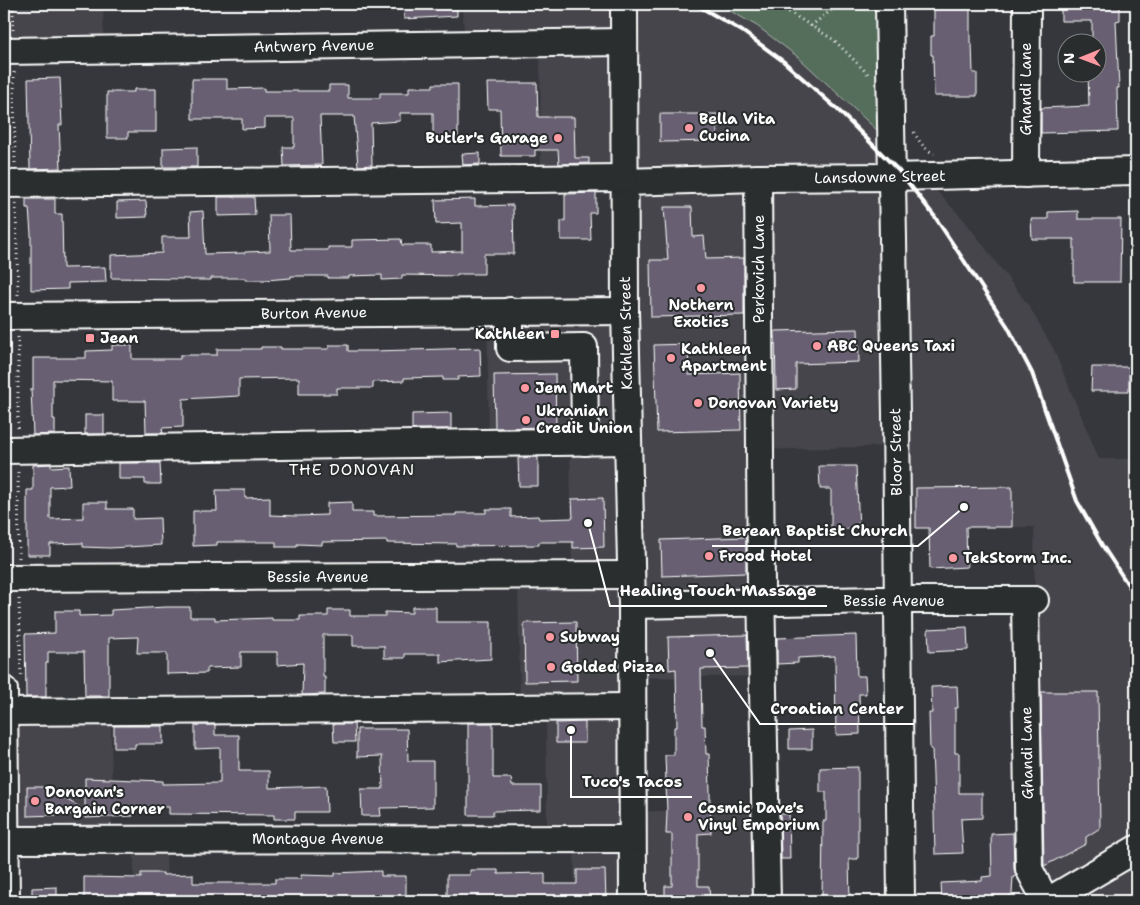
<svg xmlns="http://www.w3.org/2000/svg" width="1140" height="905" viewBox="0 0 1140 905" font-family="'Shantell Sans',sans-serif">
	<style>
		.built { fill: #45444c }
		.green { fill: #556e5c; stroke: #aab6ae }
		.building { fill: #686172; stroke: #fff }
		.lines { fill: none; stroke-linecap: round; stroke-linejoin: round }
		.minor-casing { stroke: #fff; stroke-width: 30 }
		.path { stroke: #fff; stroke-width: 3; stroke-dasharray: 1 4; stroke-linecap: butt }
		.minor { stroke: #2a2d2e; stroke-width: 26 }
		.rail { stroke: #fff; stroke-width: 4 }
		.poi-dot { fill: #ff9aa2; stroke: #2a2d2e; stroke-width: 2 }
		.labels { text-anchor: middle; stroke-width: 4; stroke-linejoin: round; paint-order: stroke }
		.street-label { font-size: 15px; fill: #fff; stroke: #2a2d2e }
		.poi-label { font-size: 15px; font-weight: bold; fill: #fff; stroke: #2a2d2e; text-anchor: start }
		.neighbourhood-label { font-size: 16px; letter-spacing: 1px; fill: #fff; stroke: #2a2d2e }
		.leader { fill: none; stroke: #fff; stroke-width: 2 }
		.callout-dot { fill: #fff; stroke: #2a2d2e; stroke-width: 2 }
		.callout-label { font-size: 16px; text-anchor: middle; font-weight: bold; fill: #fff; stroke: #2a2d2e; stroke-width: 4; stroke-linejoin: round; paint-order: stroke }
	</style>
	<rect width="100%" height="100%" fill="#36373c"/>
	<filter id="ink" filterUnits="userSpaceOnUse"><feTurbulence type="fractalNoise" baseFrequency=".02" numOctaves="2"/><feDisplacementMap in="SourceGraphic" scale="10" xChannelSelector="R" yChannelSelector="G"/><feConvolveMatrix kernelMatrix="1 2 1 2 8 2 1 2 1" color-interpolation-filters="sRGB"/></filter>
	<g filter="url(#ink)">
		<!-- built -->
		<g class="built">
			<path d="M4 4H103L104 50 4 52Z"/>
			<path d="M463 4H718L757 26 798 57 893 145 965 221 1029 306 1054 350 1099 459H1136V901H1048L1030 868 1035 601 1034 527 899 529 897 446 759 450 762 676 633 678 634 812 763 807 765 901H575L574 841 547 840 546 707H520L518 577H572L570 443 489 444 487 312H627V184L541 178 540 44 464 45Z"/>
			<path d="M4 663 6 713H111L112 841H4Z"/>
			<path d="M134 841H166L167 901H134Z"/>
		</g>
		<!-- green -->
		<path class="green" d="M718 4H891L893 145 798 57 757 26Z"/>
		<!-- building -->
		<g class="building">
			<path d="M403 4H457V16L404 19Z"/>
			<path d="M934 4H970V43H972L973 73H977V96H934L933 55H931V36H934Z"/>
			<path d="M1061 4H1120V20L1116 21 1119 88H1117L1118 131 1041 133V108L1089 106 1088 72H1098V42H1092V21H1061Z"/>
			<path d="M60 78 62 125H59L61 168 30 169 28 79Z"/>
			<path d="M192 79H227V89L264 88V91H329V85H348V98H380V93H409V87H433V84H458V140H433V113H400V121L371 123 372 165 358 166 354 116H320L322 165 284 166 283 147H294V118H265V128L242 129V119H192Z"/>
			<path d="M487 83H537L538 117H574L575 158H589V163L559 164 558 150H535V156H501L500 109H488Z"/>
			<path d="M134 89H156V132H128V138H107V92H134Z"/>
			<path d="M660 114H717V141L660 142Z"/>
			<path d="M197 147V167H163V148Z"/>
			<path d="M480 153V164L463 165 462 154Z"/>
			<path d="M596 193V213H590L591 240H561V221H565V194Z"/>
			<path d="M218 197H254L255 215 218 216Z"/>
			<path d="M26 199H55V214H62L63 268 105 267 106 282 68 283V289L31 290V234L29 208H26Z"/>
			<path d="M475 199V206L513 205 514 254H484V274H457V276L402 275V279L382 280V275L349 276V278H328V276H291V278L265 280H245V278H211V280H189V279L111 278V255L162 253V237H191L190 212 203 211 205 254 245 253V252L270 251 269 215H290L291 250H328V247H352V240L401 239 402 245H431V252L462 251V223L436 224 435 200Z"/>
			<path d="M146 201 147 217 117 218V202Z"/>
			<path d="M664 207H692L693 237 704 236 706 259 744 258V315L651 317 650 260H668Z"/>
			<path d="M1078 211V219H1121L1120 282H1074V239H1032L1031 219H1048V212Z"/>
			<path d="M858 329 859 362 796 364V389L776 390 775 331Z"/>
			<path d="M688 344 689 375 740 373 741 430 657 432 654 345Z"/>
			<path d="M112 345H132V359H180V355H217V349H261V347H281V349H329V345H348V351H373L480 348 481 376 458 377V380H443V377L404 378V381L373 382V388H337V394H299V378L239 379V396L183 399V427L162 428 163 433H146L145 401H112V381L53 380V419H55V434L33 435 31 389H33V358H86V351L112 350Z"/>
			<path d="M1092 367H1129V391H1091Z"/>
			<path d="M555 374 556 427 495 428 494 375Z"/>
			<path d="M451 413V429H412V414Z"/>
			<rect x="85" y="415" width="19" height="19"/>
			<path d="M538 457V486H519L518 458Z"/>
			<path d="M119 463H160L161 484H145V479H119Z"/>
			<path d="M51 464V467L69 466 70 486 50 487V519L83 518V502H107V509H133V519L160 518 161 545 110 548 83 547V543L50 544V555H27V490H33V465Z"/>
			<path d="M819 466H856L859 529H831V489H820Z"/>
			<path d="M1012 487V527H966L967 567 930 569 929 528H916V488Z"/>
			<path d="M216 490H245V498L270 497V515L297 516 327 515V503L352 502V512H373V516L456 515V513H486V509H511V517L538 516 539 519 573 518 572 499 603 498 604 547 573 548V542H539V545L456 546V544L387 543V541L322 542V545L297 544V547H276V542H217V545L193 546V511H217Z"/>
			<path d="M746 537V573L662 576 661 540Z"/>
			<path d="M166 607H190V617H215V620L272 618V620H300V616H328V610H350V616H385V612L412 613V607H436V622H491V659L440 662V654H405V658H384V646H353V635H323V677H325V694L302 695 303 663 277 665V652H241V667L207 668V673L167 674V653H137L138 637 109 638V696H85L84 652H48V663H46V697H26L25 634 55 633V611H79V616L111 615V610Z"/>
			<path d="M576 622 577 681 525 682 524 623Z"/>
			<path d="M967 627 968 650 929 652 928 629Z"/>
			<path d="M747 635 748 668 701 669 702 726H705L706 754H709L711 833 698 834V886H709L710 901H665V886H672V834H666L667 812 665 755H674V727H677L676 669 669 670 668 637Z"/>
			<path d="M856 635 857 676H865L866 694H859L860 734 836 735 835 656 798 658V663L777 664V638Z"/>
			<path d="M957 686 958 708H955V753H959V793H982V818L961 819 963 853 935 854 933 775 932 749H930L929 713H932L931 687Z"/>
			<path d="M1041 692H1098L1100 828 1086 837V844L1044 866Z"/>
			<path d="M585 722V743H556V723Z"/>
			<path d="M468 723H493V778H511L512 786H541V810L493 811V815H468Z"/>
			<path d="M333 724H354L355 742H334Z"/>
			<path d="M195 725H215V735H239V771H269V788L326 786 327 812H295V819H274V815L169 814V807H133V816L85 818V814L27 816V787H44L85 810V778L163 781V784L220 783V748L195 749Z"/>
			<path d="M114 726H163V744H135V748H114Z"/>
			<path d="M357 729H407L408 761H433V807L380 808 381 816H362L361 789H383L382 756 357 757Z"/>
			<path d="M812 730V749H789V731Z"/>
			<path d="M858 767V859H849L850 901H822L823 821H826V792H820V768Z"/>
			<path d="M780 814H789L790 859H781Z"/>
			<path d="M1013 833 1014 869 1016 876 1013 877 1012 894 1001 901H942L941 883 982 881V877L992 876 991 834Z"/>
			<path d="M470 870H498V874L545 873V884H577V870H605L606 901H447V875H470Z"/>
			<path d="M381 871V876H406V901H84V877L141 878V873H163V875L193 874V883H275V879H301V875L335 876V873Z"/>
			<path d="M57 887V901H32V888Z"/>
		</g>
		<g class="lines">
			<defs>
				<g id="minor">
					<path d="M624 4 625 311 632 605 633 901"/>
					<path d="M889 4 896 415 901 901"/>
					<path d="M4 51 624 42"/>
					<path d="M1026 174 1027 4"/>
					<path d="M758 178 761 586 767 901"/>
					<path d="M624 182 758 178 892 177 1136 171"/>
					<path d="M4 184 624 178"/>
					<path d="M510 311V348L584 347 585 442"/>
					<path d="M4 316 625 311"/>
					<path d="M4 450 628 441"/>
					<path d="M4 578 631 575"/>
					<path d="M1025 600 1029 869 1046 901"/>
					<path d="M632 605 878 600H1035"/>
					<path d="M4 690 6 901"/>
					<path d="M4 712 632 707"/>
					<path d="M4 840 632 839"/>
					<path d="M1048 901 1136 849"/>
				</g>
			</defs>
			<!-- minor casing -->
			<use href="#minor" class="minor-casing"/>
			<!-- path -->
			<g class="path">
				<path d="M13 4V31"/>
				<path d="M776 4 834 40 869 75"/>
				<path d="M811 26 839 4"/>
				<path d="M14 72 15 163"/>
				<path d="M914 132C919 142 924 148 934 154"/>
				<path d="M16 204 18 296"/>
				<path d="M18 428V337"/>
				<path d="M18 472 19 558"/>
				<path d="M19 599 21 676"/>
			</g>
			<!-- minor -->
			<use href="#minor" class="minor"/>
			<!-- rail -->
			<path class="rail" d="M695 4 742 31 783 61 837 109 899 171 935 217 1008 327 1032 373 1077 501 1102 545 1136 597"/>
		</g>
	</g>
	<!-- markers -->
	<g class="poi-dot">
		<circle cx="689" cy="128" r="5"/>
		<circle cx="558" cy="138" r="5"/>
		<circle cx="701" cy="288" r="5"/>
		<rect x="550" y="329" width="10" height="10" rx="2.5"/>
		<rect x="85" y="333" width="10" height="10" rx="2.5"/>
		<circle cx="817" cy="346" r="5"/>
		<circle cx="671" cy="358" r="5"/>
		<circle cx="525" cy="388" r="5"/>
		<circle cx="698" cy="403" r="5"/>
		<circle cx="526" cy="420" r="5"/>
		<circle cx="709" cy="556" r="5"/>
		<circle cx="953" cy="558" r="5"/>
		<circle cx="550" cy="637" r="5"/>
		<circle cx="551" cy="667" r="5"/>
		<circle cx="35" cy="801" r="5"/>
		<circle cx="688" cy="817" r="5"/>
	</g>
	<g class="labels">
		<!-- street labels -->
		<g class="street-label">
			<text transform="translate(314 46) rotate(-1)" y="5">Antwerp Avenue</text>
			<text transform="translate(1026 89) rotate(-90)" y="5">Ghandi Lane</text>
			<text transform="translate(880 177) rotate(-1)" y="5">Lansdowne Street</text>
			<text transform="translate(759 269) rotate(-90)" y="5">Perkovich Lane</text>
			<text transform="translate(314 313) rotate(-1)" y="5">Burton Avenue</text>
			<text transform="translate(626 333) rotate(-91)" y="5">Kathleen Street</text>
			<text transform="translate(896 452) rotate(-91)" y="5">Bloor Street</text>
			<text x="318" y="582">Bessie Avenue</text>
			<text x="894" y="606">Bessie Avenue</text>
			<text transform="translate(1027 753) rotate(-91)" y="5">Ghandi Lane</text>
			<text x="318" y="844">Montague Avenue</text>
		</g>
		<!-- poi labels -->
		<g class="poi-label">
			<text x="699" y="124">Bella Vita<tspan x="699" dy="17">Cucina</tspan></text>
			<text x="548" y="143" text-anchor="end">Butler's Garage</text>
			<text x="701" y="310" text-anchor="middle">Nothern<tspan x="701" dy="17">Exotics</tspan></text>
			<text x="545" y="339" text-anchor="end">Kathleen</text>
			<text x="100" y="343">Jean</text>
			<text x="827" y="351">ABC Queens Taxi</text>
			<text x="681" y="354">Kathleen<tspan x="681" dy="17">Apartment</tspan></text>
			<text x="535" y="393">Jem Mart</text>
			<text x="708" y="408">Donovan Variety</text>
			<text x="536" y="416">Ukranian<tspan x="536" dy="17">Credit Union</tspan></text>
			<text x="719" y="561">Frood Hotel</text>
			<text x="963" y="563">TekStorm Inc.</text>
			<text x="560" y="642">Subway</text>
			<text x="561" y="672">Golded Pizza</text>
			<text x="45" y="797">Donovan's<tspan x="45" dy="17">Bargain Corner</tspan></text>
			<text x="698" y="813">Cosmic Dave's<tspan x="698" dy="17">Vinyl Emporium</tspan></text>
		</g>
		<!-- neighbourhood labels -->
		<g class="neighbourhood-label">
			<text x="352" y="475">THE DONOVAN</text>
		</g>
	</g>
	<!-- callouts -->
	<path class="leader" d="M964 507L918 546H712M588 523L610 606H827M710 653L760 724H914M571 730L571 797H692"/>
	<g class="callout-dot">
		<circle cx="964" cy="507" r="5"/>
		<circle cx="588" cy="523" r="5"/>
		<circle cx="710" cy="653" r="5"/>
		<circle cx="571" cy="730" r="5"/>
	</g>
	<g class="callout-label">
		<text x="815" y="536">Berean Baptist Church</text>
		<text x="718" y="596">Healing Touch Massage</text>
		<text x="837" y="714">Croatian Center</text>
		<text x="632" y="787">Tuco's Tacos</text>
	</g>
	<!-- margin -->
	<rect width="1140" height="905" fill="none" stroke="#2a2d2e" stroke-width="20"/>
	<rect x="10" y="10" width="1120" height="885" fill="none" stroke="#fff" stroke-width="2" filter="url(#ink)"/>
	<!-- north arrow -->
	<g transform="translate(1082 58) rotate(269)"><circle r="24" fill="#2a2d2e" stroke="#7f8182"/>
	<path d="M0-4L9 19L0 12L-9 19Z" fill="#ff9aa2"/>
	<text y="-8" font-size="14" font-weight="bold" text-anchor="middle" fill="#ffffff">N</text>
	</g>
</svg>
